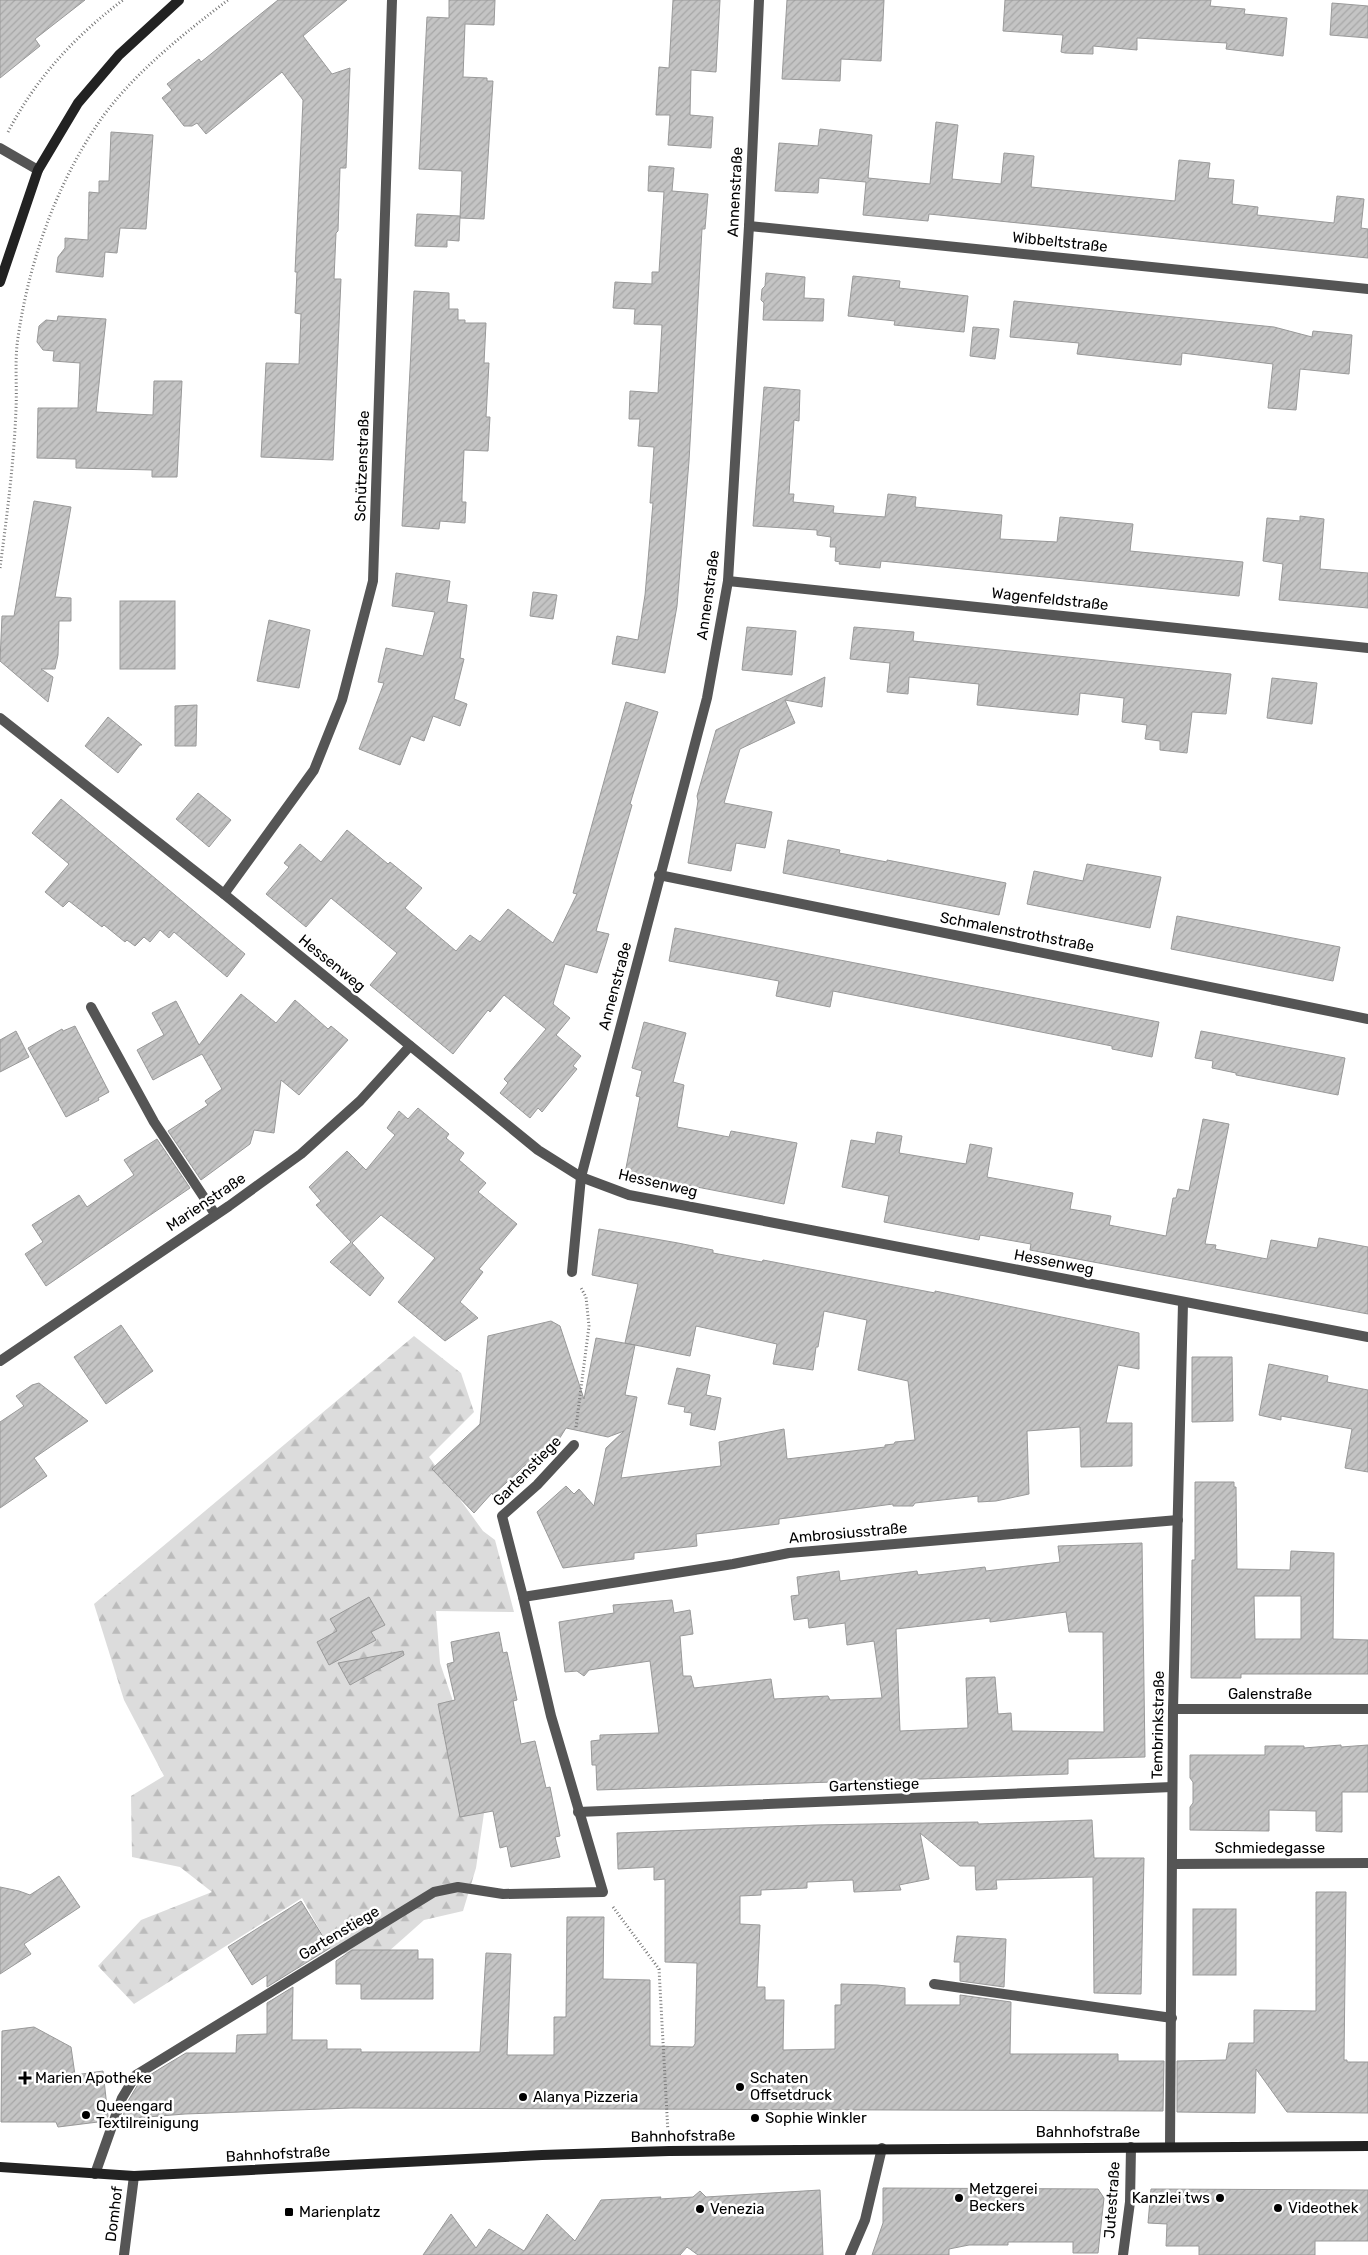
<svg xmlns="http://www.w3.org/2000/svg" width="1368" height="2255" viewBox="0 0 1368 2255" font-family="Rubik,sans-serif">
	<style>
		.forest { fill: url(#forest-firs) }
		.building { fill: url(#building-hatch); stroke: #999; fill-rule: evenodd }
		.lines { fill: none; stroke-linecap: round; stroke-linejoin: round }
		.path { stroke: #777; stroke-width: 3; stroke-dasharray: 1 2.5; stroke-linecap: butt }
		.lane { stroke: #555; stroke-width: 10 }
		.street { stroke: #555; stroke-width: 10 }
		.secondary { stroke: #222; stroke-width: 10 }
		.poi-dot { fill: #000; stroke: #fff; stroke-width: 2 }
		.labels { text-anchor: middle; stroke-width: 5; stroke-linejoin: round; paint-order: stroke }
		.street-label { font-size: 15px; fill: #000; stroke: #fff }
		.poi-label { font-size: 15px; fill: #000; stroke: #fff; text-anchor: start }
	</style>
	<defs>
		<pattern id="forest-firs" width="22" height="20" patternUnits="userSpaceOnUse" patternTransform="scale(1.25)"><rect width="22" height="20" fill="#dcdcdc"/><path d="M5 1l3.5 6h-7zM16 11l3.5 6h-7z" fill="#bbb"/></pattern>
		<pattern id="building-hatch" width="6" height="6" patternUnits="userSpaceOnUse" patternTransform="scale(1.25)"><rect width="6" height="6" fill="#c4c4c4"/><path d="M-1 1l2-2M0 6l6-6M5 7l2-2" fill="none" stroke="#a7a7a7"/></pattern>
	</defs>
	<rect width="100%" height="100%" fill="#fff"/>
	<!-- forest -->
	<path class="forest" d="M414 1336 461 1373 474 1412 429 1457 483 1531 495 1540 514 1612 436 1611 440 1663 470 1751 484 1813 476 1868 463 1911 424 1920 388 1952 333 1954 302 1898 134 2004 98 1966 141 1920 212 1892 180 1867 132 1857 131 1796 164 1776 124 1700 94 1604Z"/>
	<!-- building -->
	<g class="building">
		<path d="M0 0H85L35 39 40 46 0 78Z"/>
		<path d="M278 0H347L303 36 332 74 350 68 346 168H340L338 231 336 233 334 279H341L333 460 261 457 266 363 299 364 301 314 295 313 297 272H295L303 100 282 72 206 134 197 123 192 126H184L162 98 172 90 167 84 199 59 201 62Z"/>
		<path d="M449 0H495L494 25 465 24 463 77 487 78V81H493L484 219 460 218 462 171 419 169 427 17 449 18Z"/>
		<path d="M673 0H720L716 72 691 70 690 115 713 117 711 148 668 145 670 115H656L659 67 669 68Z"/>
		<path d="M787 0H884L881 61 841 59 840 81 782 79Z"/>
		<path d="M1005 0H1211L1210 6 1245 9 1244 14 1287 18 1283 56 1226 49 1227 43 1137 38V50L1093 46V54L1065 53 1061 52 1063 35 1003 31Z"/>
		<path d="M1332 3 1368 6V38L1330 35Z"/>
		<path d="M936 122 958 125 952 179 1001 184 1004 153 1034 156 1031 187 1175 201 1179 160 1210 163 1208 178 1234 180 1232 204 1258 207 1257 215 1334 223 1337 196 1364 199 1361 228 1368 229V258L929 214 928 221 863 215 866 182 819 178 818 193 775 191 779 143 818 146 820 129 872 135 868 178 930 184Z"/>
		<path d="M111 132 153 135 146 229 120 228 117 253 105 252 103 277 56 272 58 257 65 248V238L88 240 89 192 99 193V181H109Z"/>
		<path d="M649 166 674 168 672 191 708 194 705 229H702L689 461 677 606 665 673 612 664 617 636 638 640 645 595 653 503H650L654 447 638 446 640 419H629L630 391 658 393 662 325 634 324 635 309 613 308 615 282 652 284V272H659L664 192 648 191Z"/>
		<path d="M417 214 460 216 459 241 447 240V247L415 246Z"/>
		<path d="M766 273 805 277 804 298 824 299 823 321 763 320 764 303 761 300 762 289 765 286Z"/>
		<path d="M853 276 900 281 899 288 968 296 964 332 894 325 895 321 848 316Z"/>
		<path d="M414 291 449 293V309H458V320H465V323H486L484 363H489L486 417H490L488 451 464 450 462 496V502H466L465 523 440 521 439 529 402 526Z"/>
		<path d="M1014 301 1274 327 1312 337 1313 331 1352 335 1349 374 1300 369 1296 410 1268 408 1273 364 1182 353 1181 365 1077 354 1079 343 1010 337Z"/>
		<path d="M58 316 106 319 96 412 153 415 154 381H182L177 477H152V470L76 468V459L37 458 38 408H78L80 363 53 361 54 351 43 350 37 342 39 326 46 320 57 321Z"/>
		<path d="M973 327 999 329 995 359 970 356Z"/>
		<path d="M764 387 800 390 799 421 794 420 789 494H794L793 502 834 506 833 513 885 517 888 494 916 497 915 507 1002 515 1000 539 1057 542 1060 517 1133 524 1130 551 1243 562 1239 596 881 561 880 568 839 564 840 562 835 561 836 547H830L831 537 817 535V530L753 526Z"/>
		<path d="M34 501 71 507 55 597 71 598V621H59L58 655 55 669H41L53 677 48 702 0 661 2 616H14Z"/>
		<path d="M1300 516 1324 519 1320 569 1368 573V608L1279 600 1283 564 1263 561 1267 518 1300 521Z"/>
		<path d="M396 573 450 581 447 602 467 605 460 658 464 659 454 699 467 704 460 726 433 716 424 741 411 736 400 765 359 749 384 683 378 682 386 648 423 656 435 612 392 606Z"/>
		<path d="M533 592 557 595 553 619 530 616Z"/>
		<rect x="120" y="601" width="55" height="68"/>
		<path d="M269 620 310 630 299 688 257 681Z"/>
		<path d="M747 627 796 631 792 675 742 670Z"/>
		<path d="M854 627 914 632 913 641 1231 674 1226 714 1192 712 1187 753 1160 750V741L1145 739 1147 725 1122 722 1124 698 1080 693 1078 715 977 705 979 684 909 677 908 694 887 692 890 663 850 659Z"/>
		<path d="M825 677 822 707 785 700 795 723 740 749 724 803 772 812 765 848 736 843 731 871 688 863 698 801 697 796 716 730Z"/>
		<path d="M1272 678 1317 683 1312 724 1267 718Z"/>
		<path d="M626 702 658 712 630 804 632 805 596 931 609 934 597 973 565 964 553 1004 570 1018 556 1035 581 1056 573 1066 577 1069 554 1097 542 1112 538 1108 530 1118 500 1093 508 1083 504 1079 546 1029 504 995 490 1012 488 1010 453 1054 370 985 397 953 331 898 306 927 266 894 289 867 284 863 300 844 321 862 347 830 388 864 390 862 422 888 405 908 456 951 470 935 480 942 508 909 553 943 577 894 573 893Z"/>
		<path d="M197 705 196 746H175V706Z"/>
		<path d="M108 717 142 745H140L118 773 85 746Z"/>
		<path d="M198 793 231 820 209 847 176 819Z"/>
		<path d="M61 799 245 954 227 977 174 932 169 938 160 930 150 942 144 937 135 946 127 940 125 942 104 925 102 927 69 901 63 907 45 892 69 864 32 833Z"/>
		<path d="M788 840 840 850 839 853 887 862V860L1006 883 999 915 783 873Z"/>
		<path d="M1087 864 1161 877 1150 928 1027 904 1034 871 1083 881Z"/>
		<path d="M1177 916 1340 947 1333 981 1171 949Z"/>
		<path d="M675 928 1159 1022 1152 1057 1112 1049V1046L833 991 830 1007 776 996 779 981 669 961Z"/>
		<path d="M241 994 276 1023 295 1000 328 1029 331 1026 348 1040 299 1095 281 1080 274 1133 254 1130 250 1144 201 1180 168 1131 208 1105 205 1101 222 1089 202 1054 153 1080 137 1050 164 1035 152 1013 176 1001 199 1045Z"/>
		<path d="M644 1022 686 1033 673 1082 684 1085 677 1127 729 1137 731 1131 797 1143 784 1204 625 1173 640 1097 636 1096 642 1071 632 1068Z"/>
		<path d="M75 1026 109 1092 98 1098 99 1100 66 1117 28 1048 62 1029 63 1031Z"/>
		<path d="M16 1031 29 1057 0 1072V1040Z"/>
		<path d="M1201 1031 1345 1058 1338 1095 1236 1075V1073L1212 1068 1213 1061 1195 1058Z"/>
		<path d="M418 1108 449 1134 446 1138 464 1153 459 1160 486 1183 478 1192 517 1224 479 1269 483 1272 460 1302 478 1318 445 1341 398 1302 435 1258 381 1215 352 1243 384 1278 370 1296 330 1262 351 1242 316 1205 321 1201 309 1187 347 1151 366 1170 395 1135 387 1128 399 1111 408 1119Z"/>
		<path d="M1203 1119 1229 1124 1205 1244 1216 1245 1215 1249 1267 1259 1271 1240 1317 1248 1319 1238 1368 1247V1314L1030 1250 1031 1244 980 1235 979 1240 884 1222 889 1196 842 1187 851 1140 875 1144 877 1132 902 1136 899 1153 966 1164 970 1144 992 1148 987 1177 1073 1193 1070 1209 1111 1216 1109 1225 1166 1236 1173 1198H1176L1178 1189 1189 1191Z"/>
		<path d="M157 1139 190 1188 46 1286 25 1254 43 1242 32 1225 79 1195 87 1207 134 1175 124 1160Z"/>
		<path d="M599 1229 678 1243 713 1250V1253L762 1262 763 1260 935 1293V1291L1139 1333V1369L1118 1365 1106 1423H1132V1466L1081 1467 1080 1427 1027 1431 1029 1494 996 1501 978 1502V1496L915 1503 913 1506H893V1504L779 1519V1524L696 1534 697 1546 634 1553V1559L563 1568 537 1512 566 1486 574 1494 579 1489 594 1506 606 1448 624 1431 608 1437 566 1428 548 1457 538 1460 533 1458 493 1495 492 1493 474 1513 432 1469 480 1424 488 1336 551 1321 560 1326 584 1399 596 1338 635 1345 625 1395 637 1397 621 1478 721 1466 719 1442 784 1429 787 1459 885 1447V1445L894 1444 895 1442 915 1440 908 1381 858 1370 867 1320 824 1311 818 1347H816L813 1370 773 1364 777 1344 696 1326 690 1356 625 1343 638 1284 592 1275Z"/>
		<path d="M121 1325 153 1371 106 1404 74 1357Z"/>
		<path d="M1192 1357H1232L1233 1421 1192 1422Z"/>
		<path d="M1269 1364 1328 1376 1327 1382 1368 1390V1472L1345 1468 1352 1429 1281 1416V1420L1259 1415Z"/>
		<path d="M677 1368 710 1375 706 1395 721 1398 715 1430 690 1425 692 1413 684 1412 685 1407 668 1404Z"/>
		<path d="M39 1383 88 1421 34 1458 47 1476 0 1508V1422L24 1406 16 1396 32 1385Z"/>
		<path d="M1195 1482H1234V1487H1236L1237 1569 1290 1570 1291 1551 1334 1553 1333 1639 1368 1640V1674H1241V1678H1191L1192 1560H1195ZM1254 1596H1301V1639H1255Z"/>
		<path d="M1142 1543 1145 1757 1068 1759V1774L597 1790 596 1765H592L591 1741 600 1740V1735L659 1733 650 1661 589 1670 584 1676 577 1671 565 1672 559 1622 614 1613 613 1605 672 1600 674 1613 690 1610 693 1634 680 1636 683 1676H691L694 1688 771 1679 774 1699 828 1696 830 1700 882 1698 874 1641 847 1645 845 1623 809 1628 808 1618 794 1620 791 1596 799 1595 797 1577 839 1571 840 1581 917 1571 918 1575 985 1567 986 1571 1060 1562 1058 1546ZM1066 1612 1069 1632H1103L1104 1732 1012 1731 1011 1713 998 1714 995 1677 966 1678 968 1728 900 1731 896 1629 990 1618V1622Z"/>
		<path d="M369 1597 385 1625 371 1632 376 1640 329 1665 317 1642 337 1631 330 1619Z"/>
		<path d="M499 1632 503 1653 507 1652 517 1700 513 1701 521 1744 535 1741 546 1788 550 1787 560 1836 555 1837 560 1857 511 1867 507 1846 500 1848 493 1811 460 1817 438 1704 455 1700 447 1664 454 1662 451 1642Z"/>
		<path d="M403 1651 404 1655 350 1685 338 1663Z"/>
		<path d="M1341 1745V1747L1368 1745V1792H1342V1832L1316 1831V1811L1269 1810V1831L1190 1830V1807L1193 1803V1782L1190 1778V1755H1265V1746H1304V1748Z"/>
		<path d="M1092 1820 1094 1858H1144L1141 1994 1094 1993 1093 1877 996 1880 997 1889 976 1890 975 1866H960L920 1833 929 1879 899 1885 901 1890 854 1892 853 1880 807 1882V1888L761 1890V1895L740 1896V1924L760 1925 757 1987H765V2000H784L783 2050 835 2049V2005H841V1984L877 1985 905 1988V2005H960V1995L1011 2002 1010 2054H1118V2061H1164L1163 2111 351 2108 185 2114 122 2119 128 2101 140 2081 166 2065 186 2053H236L237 2035 267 2034V2003L293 1987 292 2040H327V2049H361V2052H480L486 1953 511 1954 507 2055H554V2017H566L567 1917H604L603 1979 650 1980V2046L693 2047 695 2044 697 1963 665 1962V1879L654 1880V1867L618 1869 617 1833 815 1825 978 1822V1824Z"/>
		<path d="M59 1876 80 1907 24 1944 31 1954 0 1974V1887L19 1891 30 1895Z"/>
		<path d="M1316 1892H1346L1344 2060H1347V2062H1368V2113L1287 2112 1256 2069 1255 2113 1177 2112V2061L1226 2060 1229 2043H1254V2010L1316 2011Z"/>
		<path d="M301 1901 330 1948 267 1987V1975L252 1985 228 1947Z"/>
		<rect x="1193" y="1909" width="43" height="66"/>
		<path d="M957 1936 1006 1939 1004 1987 960 1981V1962H954Z"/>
		<path d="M352 1950H418V1959H433V1999H361V1984H336V1961Z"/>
		<path d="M34 2027 71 2047 75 2075 103 2071 108 2116 106 2121 58 2127 56 2122H1L2 2031Z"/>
		<path d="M883 2188 1098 2189 1104 2198 1098 2253H1073V2242H1008V2245H969L949 2249V2255H872L883 2223Z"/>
		<path d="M1151 2189 1368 2190V2241H1315V2255H1199V2246H1166L1167 2224 1148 2223Z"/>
		<path d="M820 2190 823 2255H698L687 2247 680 2255H423L451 2214 476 2248 489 2229 524 2251 547 2214 575 2241 601 2200 661 2197 660 2199 693 2197 700 2191 706 2197Z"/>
	</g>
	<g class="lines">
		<!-- path -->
		<g class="path">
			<path d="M8 132C36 78 75 36 123 0"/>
			<path d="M0 568C7 515 14 462 16 409 17 388 15 366 17 345 27 268 54 189 97 125 128 78 183 34 228 0"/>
			<path d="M576 1427 589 1326 586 1297 581 1288"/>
			<path d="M613 1907 659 1969 668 2133"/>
		</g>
		<!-- lane -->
		<g class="lane">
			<path d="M91 1007 154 1122 215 1214"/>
			<path d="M934 1984 1172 2018"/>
		</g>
		<!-- street -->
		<g class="street">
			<path d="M0 148 38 170"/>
			<path d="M749 226 1368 289"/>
			<path d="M728 581 1368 648"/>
			<path d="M0 718 224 894 538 1150 581 1177 629 1195 1368 1337"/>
			<path d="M659 875 1368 1019"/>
			<path d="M224 894 314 770 342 700 373 581 392 0"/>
			<path d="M572 1272 581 1177 707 698 728 581 749 226 759 0"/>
			<path d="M0 1361 229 1206 301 1154 360 1101 410 1046"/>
			<path d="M523 1597 733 1564 789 1553 1178 1520"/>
			<path d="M1173 1709H1368"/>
			<path d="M578 1812 1172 1787"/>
			<path d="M1173 1864 1368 1863"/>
			<path d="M1170 2147 1173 1709 1183 1303"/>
			<path d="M95 2174 122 2098 136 2075 434 1892 458 1887 503 1894 603 1892 551 1716 523 1597 502 1516 537 1485 574 1445"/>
			<path d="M124 2255 134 2176"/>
			<path d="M850 2255 865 2220 882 2148"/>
			<path d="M1123 2255 1130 2202 1131 2147"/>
		</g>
		<!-- secondary -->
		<g class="secondary">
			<path d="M0 282 38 170 78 103 119 55 179 0"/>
			<path d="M0 2167 134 2176 542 2155 669 2151 1368 2146"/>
		</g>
	</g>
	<!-- markers -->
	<g class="poi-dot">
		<path d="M22.5 2070.5h5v5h5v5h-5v5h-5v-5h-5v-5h5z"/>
		<circle cx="740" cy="2087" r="5"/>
		<circle cx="523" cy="2097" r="5"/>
		<circle cx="86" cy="2115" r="5"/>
		<circle cx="755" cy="2118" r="5"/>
		<circle cx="959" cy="2198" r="5"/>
		<circle cx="1220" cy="2198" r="5"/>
		<circle cx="1278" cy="2208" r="5"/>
		<circle cx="700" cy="2209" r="5"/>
		<rect x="284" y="2207" width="10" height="10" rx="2.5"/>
	</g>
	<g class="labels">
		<!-- street labels -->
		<g class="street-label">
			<text transform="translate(735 192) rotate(-87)" y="5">Annenstraße</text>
			<text transform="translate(1060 242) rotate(6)" y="5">Wibbeltstraße</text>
			<text transform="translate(362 466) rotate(-88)" y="5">Schützenstraße</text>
			<text transform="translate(708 595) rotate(-82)" y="5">Annenstraße</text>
			<text transform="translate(1050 599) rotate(6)" y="5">Wagenfeldstraße</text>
			<text transform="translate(1017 932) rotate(11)" y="5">Schmalenstrothstraße</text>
			<text transform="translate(332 963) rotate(39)" y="5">Hessenweg</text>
			<text transform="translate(615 986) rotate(-75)" y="5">Annenstraße</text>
			<text transform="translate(658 1183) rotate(13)" y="5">Hessenweg</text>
			<text transform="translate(206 1202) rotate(-34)" y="5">Marienstraße</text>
			<text transform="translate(1054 1262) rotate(11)" y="5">Hessenweg</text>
			<text transform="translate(527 1471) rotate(-46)" y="5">Gartenstiege</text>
			<text transform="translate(848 1533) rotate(-5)" y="5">Ambrosiusstraße</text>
			<text x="1270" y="1699">Galenstraße</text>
			<text transform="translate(1158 1725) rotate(-89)" y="5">Tembrinkstraße</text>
			<text transform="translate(874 1785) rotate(-2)" y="5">Gartenstiege</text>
			<text x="1270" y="1853">Schmiedegasse</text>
			<text transform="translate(339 1933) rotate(-31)" y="5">Gartenstiege</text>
			<text x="1088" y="2137">Bahnhofstraße</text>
			<text transform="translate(683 2136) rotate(-1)" y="5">Bahnhofstraße</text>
			<text transform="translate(278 2154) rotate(-3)" y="5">Bahnhofstraße</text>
			<text transform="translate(1112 2200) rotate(-86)" y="5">Jutestraße</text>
			<text transform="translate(114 2214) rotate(-83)" y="5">Domhof</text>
		</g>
		<!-- poi labels -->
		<g class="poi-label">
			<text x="35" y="2083">Marien Apotheke</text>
			<text x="750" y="2083">Schaten<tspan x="750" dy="17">Offsetdruck</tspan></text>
			<text x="533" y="2102">Alanya Pizzeria</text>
			<text x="96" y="2111">Queengard<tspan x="96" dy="17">Textilreinigung</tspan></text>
			<text x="765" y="2123">Sophie Winkler</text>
			<text x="969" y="2194">Metzgerei<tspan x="969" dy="17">Beckers</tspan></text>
			<text x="1210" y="2203" text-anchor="end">Kanzlei tws</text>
			<text x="1288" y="2213">Videothek</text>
			<text x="710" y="2214">Venezia</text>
			<text x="299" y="2217">Marienplatz</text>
		</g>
	</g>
</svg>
